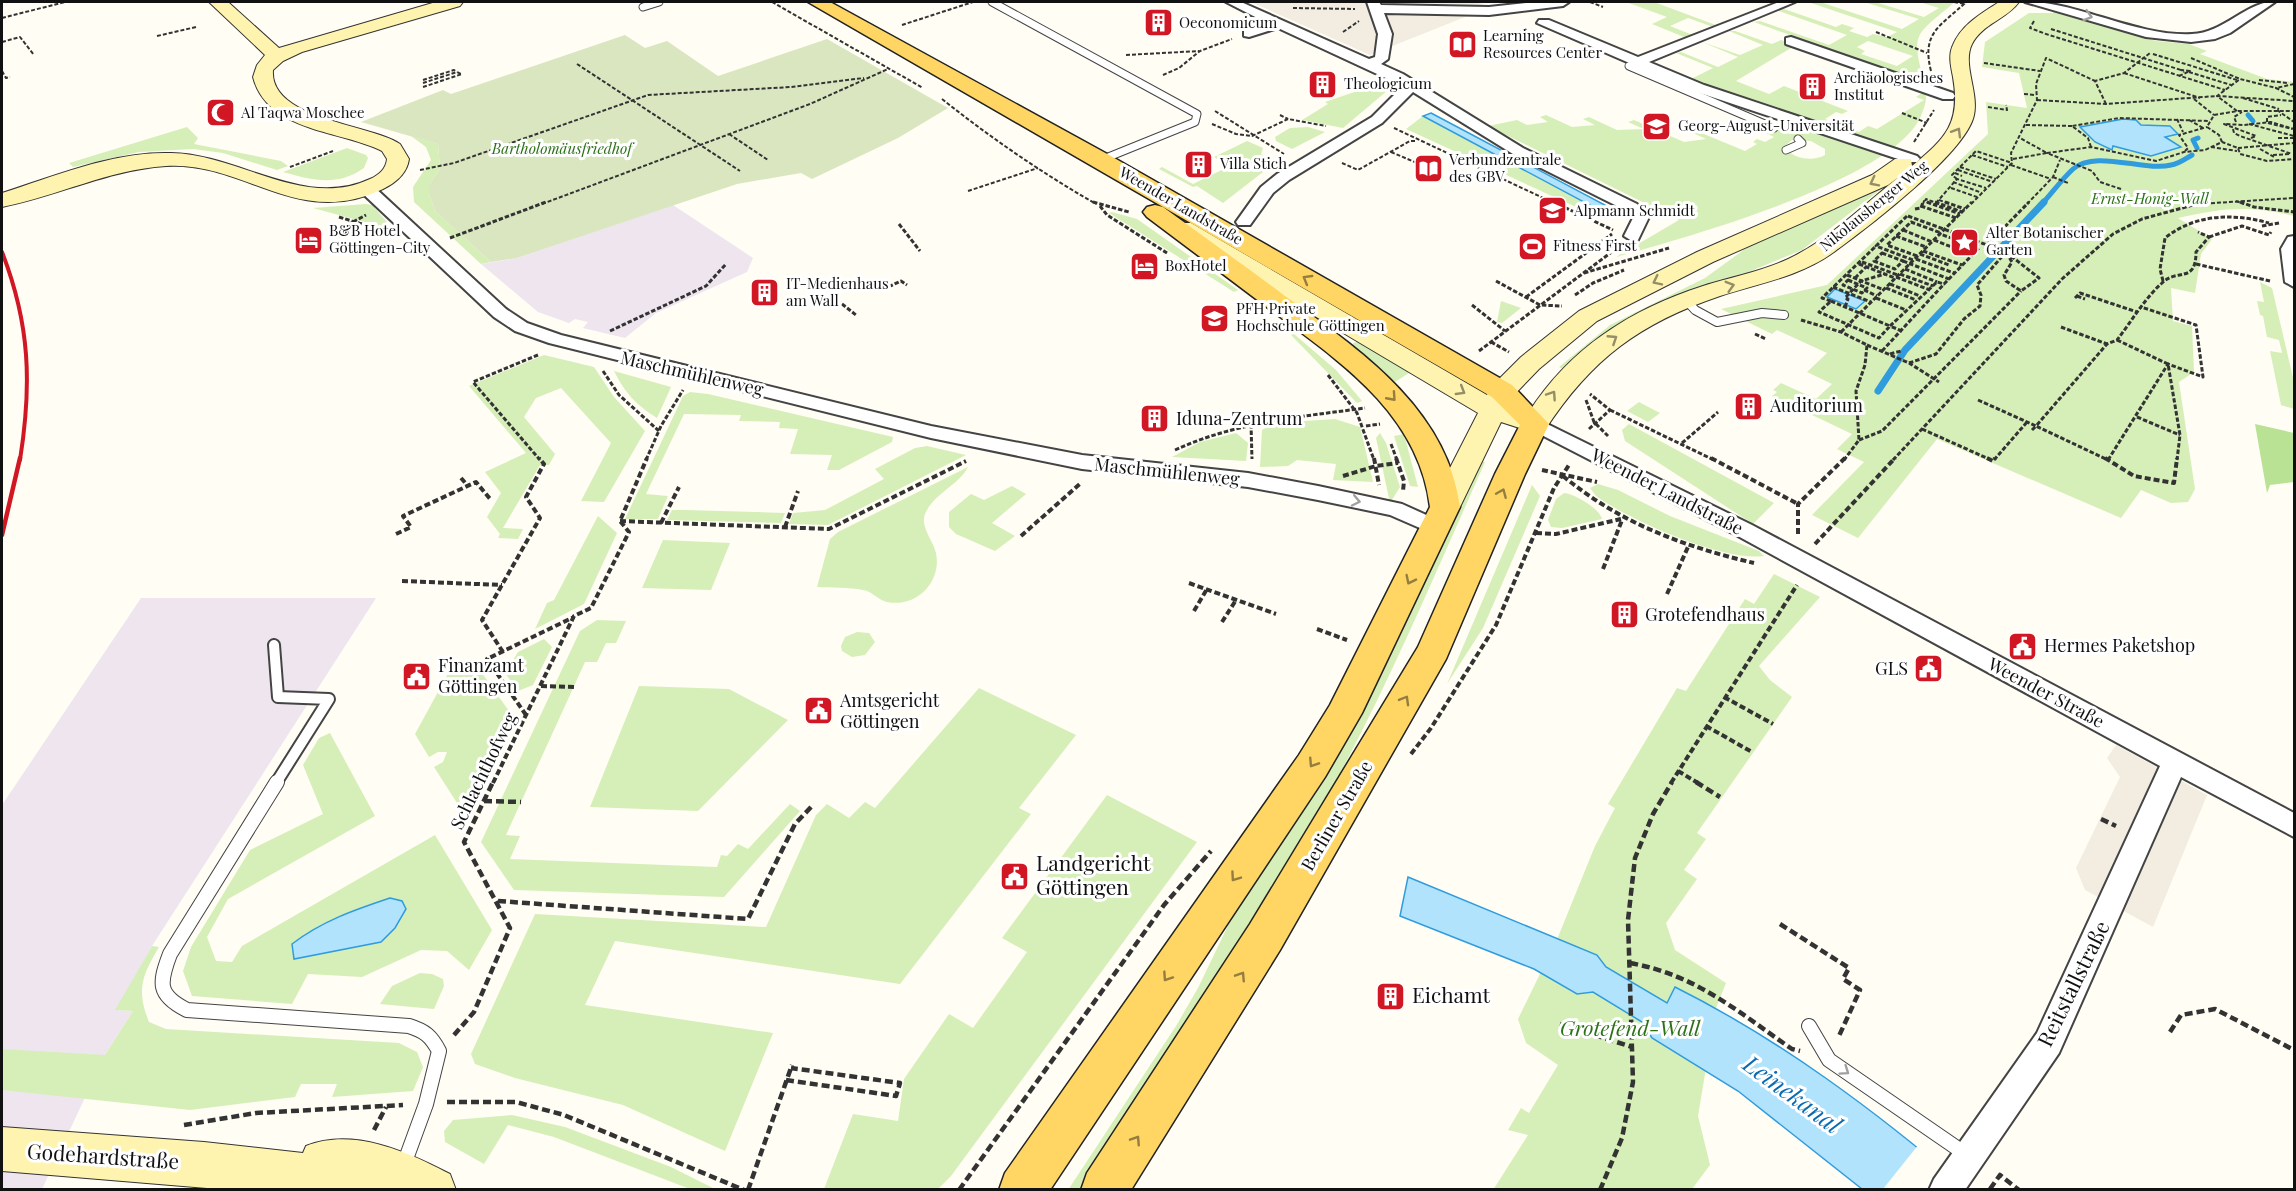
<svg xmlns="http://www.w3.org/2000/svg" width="2296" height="1191" viewBox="0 0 2296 1191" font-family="'Playfair Display',serif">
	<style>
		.industrial { fill: #eee5ef }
		.green { fill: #d6efb8; fill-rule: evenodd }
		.forest { fill: #b9e295 }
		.cemetery { fill: #dae6c0 }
		.plaza { fill: #f2ede0 }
		.water { fill: #b2e3fd; stroke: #309cdd; stroke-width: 1.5 }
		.pier { fill: #fffdf4 }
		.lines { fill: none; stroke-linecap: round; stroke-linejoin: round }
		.stream-far1 { stroke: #309cdd; stroke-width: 5 }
		.stream { stroke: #309cdd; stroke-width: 7 }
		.lane-far3-casing { stroke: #444; stroke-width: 9 }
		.lane-far2-casing { stroke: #444; stroke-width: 10 }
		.lane-far1-casing { stroke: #444; stroke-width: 14 }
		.lane-casing { stroke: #444; stroke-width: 16 }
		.street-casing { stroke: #444; stroke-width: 4 }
		.secondary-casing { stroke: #333; stroke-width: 2 }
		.primary-casing { stroke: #222; stroke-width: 3 }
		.path-far3 { stroke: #333; stroke-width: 2; stroke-dasharray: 4 2; stroke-linecap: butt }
		.path-far2 { stroke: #333; stroke-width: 3; stroke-dasharray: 4.5 2; stroke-linecap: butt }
		.path-far1 { stroke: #333; stroke-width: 4; stroke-dasharray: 6 3; stroke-linecap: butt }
		.path { stroke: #333; stroke-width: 4.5; stroke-dasharray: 8 4; stroke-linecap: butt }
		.lane-far3 { stroke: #fff; stroke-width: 7 }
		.lane-far2 { stroke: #fff; stroke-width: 8 }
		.lane-far1 { stroke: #fff; stroke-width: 10 }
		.lane { stroke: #fff; stroke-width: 14 }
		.street { fill: #fff; fill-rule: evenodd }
		.secondary { fill: #fff4af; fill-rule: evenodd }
		.primary { fill: #ffd664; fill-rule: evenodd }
		.rail-far1 { stroke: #d21724; stroke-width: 4 }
		.rail { stroke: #d21724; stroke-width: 4.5 }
		.oneway { stroke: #a0a0a0 }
		.oneway2 { stroke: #948e68 }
		.oneway3 { stroke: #947d3f }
		.labels { text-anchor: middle; stroke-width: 6; stroke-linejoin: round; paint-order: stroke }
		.far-poi-label { font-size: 15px; fill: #111; stroke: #fff; text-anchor: start }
		.far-park-label { font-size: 15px; font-style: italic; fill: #2c7118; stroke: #fff }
		.far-street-label { font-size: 15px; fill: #111; stroke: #fff }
		.street-label { font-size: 18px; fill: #111; stroke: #fff }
		.poi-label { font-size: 18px; fill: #111; stroke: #fff; text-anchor: start }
		.near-poi-label { font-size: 21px; fill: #111; stroke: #fff; text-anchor: start }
		.near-street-label { font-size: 21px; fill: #111; stroke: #fff }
		.near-park-label { font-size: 21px; font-style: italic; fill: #2c7118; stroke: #fff }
		.near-water-label { font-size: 24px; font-style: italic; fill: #096cb3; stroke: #fff }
	</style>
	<rect width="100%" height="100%" fill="#fffdf4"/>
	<!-- industrial -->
	<g class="industrial">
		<path d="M673 205 753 258 747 272 656 313 625 338 583 328 588 322 575 319 569 323 538 312 481 264 517 258Z"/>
		<path d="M141 598H376L152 946 116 1010 133 1011 105 1055 42 1189 2 1190V805Z"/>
	</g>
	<!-- green -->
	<g class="green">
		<path d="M1626 2H1654L1721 27 1716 28 1688 18 1670 26 1695 36 1689 39 1652 24 1667 17Z"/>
		<path d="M1808 2H1820L1902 29 1919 19 1864 2H1875L1924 17 1939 8 1919 2H1955C1915 36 1910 31 1925 85L1787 37 1790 35 1754 22 1760 21 1829 45 1847 35 1779 11 1784 9 1836 27 1842 24 1854 28 1849 31 1867 37 1873 34 1887 37 1897 32ZM1868 41 1913 56 1897 66 1861 54 1865 51 1857 47Z"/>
		<path d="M2055 10 2156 41 2189 44 2207 51 2200 54 2267 79 2294 82V216C2248 205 2223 208 2178 218L2212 239 2201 254 2195 293 2171 288 2173 321 2192 326 2194 372 2179 382 2195 489 2188 502 2171 503 2141 490 2121 518 1937 439 1858 538 1812 515 1864 462 1837 449 1852 434 1772 396 1777 392 1773 390 1781 383 1816 399 1832 384 1807 372 1827 353 1777 330 1772 334 1721 309 1827 285 1988 134 1986 102 2027 108 2019 73 1982 67 1985 42 2029 13H2053Z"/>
		<path d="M1729 31H1735L1772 44 1781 40 1796 45 1736 81 1769 94 1784 86 1848 111 1842 114 1836 112 1825 119 1859 132 1868 126 1877 129 1924 100 1916 97 1924 92C1928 98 1925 105 1922 113 1900 179 1681 239 1616 257L1679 220 1488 126 1517 120 1527 125 1548 122 1540 117 1546 115 1572 127 1595 125 1583 119 1589 117 1617 130 1644 129 1628 122 1634 120 1684 142 1706 139 1693 133 1699 132 1745 151 1757 144 1753 142 1757 139 1765 142 1774 137 1766 133 1782 123 1696 90 1691 79 1713 68 1676 53 1681 52 1718 67 1738 57 1702 42 1740 55 1763 45ZM1792 140 1811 141 1825 149V155C1812 162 1793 159 1784 147Z"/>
		<path d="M1372 86 1388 90 1343 128 1302 120 1328 104 1325 102Z"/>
		<path d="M1423 116 1610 216 1600 218 1406 129Z"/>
		<path d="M187 127 198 138 194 144 281 161 288 166 277 170 223 153 193 149 139 152 73 167 69 163Z"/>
		<path d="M1308 127 1325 132 1292 149 1276 141 1275 137 1290 128Z"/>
		<path d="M411 136 438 144 440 169 429 185V194L436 212 491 262 481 264 414 202 413 187 431 160 426 147Z"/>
		<path d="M1247 141 1263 148 1261 154 1272 160V165L1223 203 1197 186 1193 187 1159 169 1162 167 1193 184 1230 166 1214 157Z"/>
		<path d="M347 148 366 155 368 158 364 168C337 187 312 180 283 172Z"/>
		<path d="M1889 183 1802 250 1741 275 1565 370 1559 367 1610 325 1705 278 1756 241Z"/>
		<path d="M366 204 372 205 387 222 383 227 313 208Z"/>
		<path d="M1112 212 1137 219 1238 290 1234 292 1109 213Z"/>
		<path d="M2260 282 2272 288 2294 382V409L2281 405 2270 351 2282 353 2279 340 2267 337 2263 316 2260 315 2257 301 2264 302Z"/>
		<path d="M1501 301 1521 308 1502 323 1497 322Z"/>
		<path d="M1294 334 1336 370 1362 401 1357 403 1291 335Z"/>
		<path d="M1362 341 1412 371 1395 382 1353 347V343Z"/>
		<path d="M544 355 594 367 614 397 645 431 604 502 581 501 611 443 561 388 536 398 524 417 555 454 549 465H540L503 528 523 529 518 539 498 538 500 534 487 517 501 493 485 472 526 453 469 386Z"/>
		<path d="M614 371 671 387 657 418C636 405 625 393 614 371Z"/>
		<path d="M690 392 708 394 893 437 892 442 839 470H827L832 455 790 454 798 429 779 428 780 422 739 421 741 415 684 414 646 494 668 496 658 519H625L683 396Z"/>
		<path d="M1639 402 1660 413 1648 422 1627 411Z"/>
		<path d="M1335 419 1360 427 1373 482 1333 480 1336 464 1297 460 1288 466 1260 467 1262 430 1275 423Z"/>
		<path d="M1629 424 1774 503 1753 524 1625 441 1622 430Z"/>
		<path d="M1236 433 1248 443 1246 461 1172 457 1200 442Z"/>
		<path d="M1380 433 1386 443 1400 487 1390 503 1376 438Z"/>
		<path d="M1404 434 1418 487 1410 486 1394 436Z"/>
		<path d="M927 446 966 455 828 525 789 524 793 513 825 510 884 479 875 469 915 448Z"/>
		<path d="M1479 460 1485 462C1436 572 1389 684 1331 790 1255 928 1166 1058 1080 1189L1068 1190 1176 1026 1198 988 1246 888 1362 713 1398 641Z"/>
		<path d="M968 467C959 485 933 494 925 514 920 527 933 540 936 553 942 582 916 608 887 602 878 600 872 591 863 590 849 587 832 588 817 587L830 539 838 532Z"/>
		<path d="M1598 484 1618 490 1670 516 1759 551 1764 556C1724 562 1629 520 1596 496L1590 488Z"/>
		<path d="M1532 485 1540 496 1483 628 1447 684Z"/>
		<path d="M1012 486 1026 494 992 523 1015 536 995 551 956 534 949 527V512L971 494 984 500Z"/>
		<path d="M1564 493C1575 494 1600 509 1602 519L1562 528 1551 527 1548 520 1556 499Z"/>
		<path d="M672 510H685L785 513 781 523 667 520Z"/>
		<path d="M598 516 617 533 584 604 535 629 547 603 554 600Z"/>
		<path d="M663 540 730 543 711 590 642 588Z"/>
		<path d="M1774 574 1820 597 1759 666 1770 680 1792 697 1697 833 1706 839 1684 870 1697 879 1666 923 1675 950 1726 983 1716 1008 1698 1116 1710 1165 1692 1189 1493 1190 1528 1135 1508 1130 1521 1108 1529 1113 1558 1065 1526 1043 1518 1019 1558 937 1595 846 1615 808 1608 804 1677 688 1686 691 1745 599 1754 604Z"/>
		<path d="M597 620 626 621 616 643H606L597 662H585L506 835 520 836 510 859 717 867 721 855 727 856 738 844 748 849 790 804 800 811 724 897 514 890 481 842 580 631Z"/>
		<path d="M857 632 869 633 875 642 865 655 852 657 842 651 841 646 845 637Z"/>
		<path d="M544 639 552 647 533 685 518 691 505 673 518 652Z"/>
		<path d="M472 659 516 721 486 785 457 803 434 767 443 762 447 752H438L429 757 415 734 450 670Z"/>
		<path d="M639 686 729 689 788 720 698 811 590 807Z"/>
		<path d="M979 688 1076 735 1019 808 1031 814 900 984 615 941 585 1005 773 1033 725 1151 623 1105 515 1078 475 1064 471 1054 535 914 766 927 816 815 827 804 849 818 865 802 875 808Z"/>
		<path d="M330 733 375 816 228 899 207 937 216 961 232 962 242 946 435 835 492 930 469 970 447 951 421 950 362 977 308 974 292 1004 192 996 183 971 191 947 250 850 323 814 303 765 319 738Z"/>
		<path d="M1107 795 1197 842 951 1176 938 1189H824L853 1114 898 1121 904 1079 949 1014 973 1028 1027 952 1002 938Z"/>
		<path d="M152 946 159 947C142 976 136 989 149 1022L166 1029 399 1043 417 1052 423 1067 413 1091 332 1097 337 1084H301L295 1097 190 1110 2 1090V1049L105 1055 133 1011 115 1010Z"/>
		<path d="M420 973 432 974 443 979 444 986 434 1009 380 1004 392 986Z"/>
		<path d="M512 1115 565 1127 671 1167 715 1189H690L554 1137 508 1125 484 1164 445 1142 444 1131 453 1120Z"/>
	</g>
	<!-- forest -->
	<path class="forest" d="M2255 424 2294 433V482L2270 485 2267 493Z"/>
	<!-- cemetery -->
	<path class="cemetery" d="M625 35 645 48 667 41 718 76 827 39 948 108 898 138 812 179 801 173 737 184 517 258 491 262 436 212 429 194V185L440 169 438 144 361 122 443 90 451 94Z"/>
	<!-- plaza -->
	<g class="plaza">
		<path d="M1251 2H1475L1490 7 1370 55Z"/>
		<path d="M2116 745 2207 795 2153 927 2085 890 2076 868 2120 777 2107 758Z"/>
	</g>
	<!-- water -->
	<g class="water">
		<path d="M1431 113 1618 212 1610 216 1423 116Z"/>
		<path d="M2123 119 2136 120 2141 125 2170 126 2178 134 2165 137 2181 147 2151 156 2113 146 2112 150 2095 142 2080 127Z"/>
		<path d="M1835 289 1865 301 1856 309 1827 297Z"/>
		<path d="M1408 877 1597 955 1606 967 1667 1003 1675 987C1781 1040 1877 1112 1967 1189H1862L1738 1091 1652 1038 1642 1022 1593 992 1577 994 1534 969 1400 916Z"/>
		<path d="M390 898 402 901 406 909 395 928 381 942 294 959 292 944C322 921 354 910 390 898Z"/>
	</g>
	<!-- pier -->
	<path class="pier" d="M1919 1144 1969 1187 1970 1190 1883 1189Z"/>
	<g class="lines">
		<!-- stream-far1 -->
		<g class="stream-far1">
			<path d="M2248 115 2253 121"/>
			<path d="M2197 148 2193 140 2198 138"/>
			<path d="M2042 204C2052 193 2063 178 2073 169 2095 149 2145 172 2171 165 2179 164 2185 159 2192 155"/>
		</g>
		<!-- stream -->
		<path class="stream" d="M1878 391 1905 350 2044 202"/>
		<defs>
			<g id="lane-far3">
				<path d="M992 2 1197 114 1195 122 1101 160"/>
				<path d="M643 7 659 2"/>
				<path d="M1638 62 1629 66 1774 128"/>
				<path d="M1786 150 1802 143 1798 139"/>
			</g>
			<path id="lane-far2" d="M1686 300 1695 310 1717 322 1762 313 1784 315"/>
			<path id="lane-far1" d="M274 645 278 697 329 699 276 783"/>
			<g id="lane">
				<path d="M277 782 170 954C159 983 157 995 187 1010L409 1026C425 1031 431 1036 439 1051L426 1104 403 1167"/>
				<path d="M1809 1026 1829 1060 1967 1155"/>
			</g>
			<g id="street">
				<path d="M1226 2H1241L1369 59 1375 57 1378 34 1367 2H1379L1381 5 1489 7 1536 2H1569L1563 6 1489 15 1384 13 1392 34 1388 59 1381 64 1403 74 1523 148 1637 204 1649 217 1638 240 1632 241 1624 236 1633 218 1625 210 1513 154 1413 92 1382 123 1289 180 1273 193 1250 225H1238L1236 222 1261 187 1277 174 1372 117 1403 86 1278 28 1249 37 1244 36V30L1267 23Z"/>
				<path d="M1779 2H1795L1649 62 1704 85 1917 156 1920 159 1917 162H1907L1694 91 1537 23 1539 20H1549L1638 57Z"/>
				<path d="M2025 2C2074 0 2136 37 2192 34 2224 33 2248 0 2275 2L2230 33 2215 39 2191 42 2146 37Z"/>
				<path d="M1791 37 1953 93 1955 96 1953 99H1943L1786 44V38Z"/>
				<path d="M367 184 373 186 506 309 527 323 561 335 931 426 1082 455 1248 473 1318 486 1402 504 1444 523 1447 528 1444 533 1436 535 1390 515 1318 500 1248 487 1082 469 931 438 549 343 515 331 494 317 361 192 359 189Z"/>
				<path d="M2294 236V287L2285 282 2281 249 2288 237Z"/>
				<path d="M1535 418 1752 525 2294 813V837L2181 777 2059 1053 1965 1190H1929L1934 1179 2037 1033 2160 766 1736 535 1528 428 1525 424 1528 420Z"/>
			</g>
			<g id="secondary">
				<path d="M209 2H228L279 48 436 2H463L460 6 302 52 283 61 273 70C269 120 371 124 400 144L409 159C407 174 395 183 383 189 298 230 245 161 166 166 107 170 58 196 2 207V193C55 176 114 151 171 153 239 154 304 210 370 179 379 175 386 169 387 159L382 151C340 130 267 132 253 77L257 65 265 55Z"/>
				<path d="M1999 2H2019C2007 19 1982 24 1972 44 1962 64 1979 92 1974 115 1967 152 1867 228 1834 252 1799 277 1760 283 1720 296 1640 323 1591 359 1545 430L1535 433 1501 422 1460 507 1455 514 1445 517 1435 514 1430 507 1478 413 1175 233 1171 228 1175 223H1191L1487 395 1493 385 1521 357 1579 311 1697 252 1872 175 1895 159H1911L1912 166C1946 138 1961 123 1953 77 1951 67 1948 55 1953 45 1962 24 1981 14 1999 2ZM1900 176C1867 202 1835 234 1798 254 1769 270 1735 276 1703 286 1631 309 1570 348 1529 412L1508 406 1514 395 1539 369 1597 321 1713 262 1888 185Z"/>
				<path d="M2 1127 204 1142 303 1153 306 1146C353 1127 408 1152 450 1174L456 1190H231L2 1171Z"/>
			</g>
			<g id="primary">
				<path d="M808 2H830L1109 155 1512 385 1549 424 1525 474 1446 659 1280 950 1131 1190H1081L1087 1173 1250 924 1418 647 1495 474 1520 425 1492 397Z"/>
				<path d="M1155 205 1163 207C1204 237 1245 266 1285 296 1360 350 1447 409 1460 507L1362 713 1325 777 1050 1190H999L1005 1173 1299 755 1330 705 1430 507C1419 413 1338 360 1268 308 1227 277 1187 247 1147 217L1143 212 1147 207Z"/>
			</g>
		</defs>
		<!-- lane-far3 casing -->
		<use href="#lane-far3" class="lane-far3-casing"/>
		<!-- lane-far2 casing -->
		<use href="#lane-far2" class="lane-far2-casing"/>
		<!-- lane-far1 casing -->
		<use href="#lane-far1" class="lane-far1-casing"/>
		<!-- lane casing -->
		<use href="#lane" class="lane-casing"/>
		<!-- street casing -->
		<use href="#street" class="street-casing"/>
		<!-- secondary casing -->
		<use href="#secondary" class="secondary-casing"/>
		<!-- primary casing -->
		<use href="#primary" class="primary-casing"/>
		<!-- path-far3 -->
		<g class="path-far3">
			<path d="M772 2 923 88"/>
			<path d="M1590 2 1603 7"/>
			<path d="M1954 2 1966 4"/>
			<path d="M1293 8 1355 9"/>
			<path d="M2 18 65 2"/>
			<path d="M2034 21 2030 28 2046 34 2225 90"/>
			<path d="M902 25 973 2"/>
			<path d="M2051 29 2181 70"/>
			<path d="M1343 32 1359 21"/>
			<path d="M1876 32 1927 53"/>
			<path d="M1514 34 1527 29"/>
			<path d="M157 36 196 27"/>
			<path d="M2 42 20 37 34 55"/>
			<path d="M2153 54 2237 80"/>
			<path d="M1126 55 1199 51"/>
			<path d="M2191 58 2240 79"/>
			<path d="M1984 63 2040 71"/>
			<path d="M577 64 740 171"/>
			<path d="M2 71 6 78 10 77"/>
			<path d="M1931 71C1921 32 1941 26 1966 2"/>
			<path d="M2189 72 2231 85"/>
			<path d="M2124 73 2200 98"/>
			<path d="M1163 75 1179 68 1200 51 1232 39"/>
			<path d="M2179 76 2190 71 2181 70 2184 72"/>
			<path d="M423 80 454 70 457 72"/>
			<path d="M2259 80 2288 83"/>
			<path d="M423 83 457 72 461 74"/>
			<path d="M2294 84 2276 88 2294 97"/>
			<path d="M423 87 462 74"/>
			<path d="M2024 94 2035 95"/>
			<path d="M2243 98 2279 109"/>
			<path d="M942 99C991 138 1042 173 1096 204"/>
			<path d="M2194 99 2214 115"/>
			<path d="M2037 100 2106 104 2217 96 2294 101"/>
			<path d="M2106 104 2095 81 2124 73 2150 53"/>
			<path d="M1988 107 2007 110 2006 105"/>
			<path d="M2277 110 2294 122"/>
			<path d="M1215 111 1284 154"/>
			<path d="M2237 111 2217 96 2240 79 2276 88"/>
			<path d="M1902 113 1927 123"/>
			<path d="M1280 115 1288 119"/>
			<path d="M2177 119 2183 132"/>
			<path d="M2189 120 2203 128"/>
			<path d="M2236 122 2234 117 2242 112"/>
			<path d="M2267 122V117L2281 115"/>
			<path d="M2268 123 2292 129"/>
			<path d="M1212 124 1236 134 1252 136 1288 119 1326 126"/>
			<path d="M2249 124 2294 136"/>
			<path d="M2026 125 2072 126"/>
			<path d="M1394 128 1556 204"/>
			<path d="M2233 129 2234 133 2240 136 2292 154"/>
			<path d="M729 134 768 160"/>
			<path d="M2251 138 2256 136 2224 124 2244 125 2271 122 2294 129"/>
			<path d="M2278 138H2294"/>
			<path d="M1914 142 1934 110"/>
			<path d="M2222 142 2219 135 2207 127 2214 115 2238 111H2294"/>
			<path d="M2091 147 2088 138 2072 126 2119 118 2209 121"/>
			<path d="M2211 147 2237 151"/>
			<path d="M2238 148 2294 143"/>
			<path d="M2260 149 2274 157"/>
			<path d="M2185 151 2188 148 2179 135 2207 127"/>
			<path d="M1391 152 1424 166"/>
			<path d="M1972 155 2008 167"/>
			<path d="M2273 155 2290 154"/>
			<path d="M2013 159 2047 153 2020 138"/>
			<path d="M1342 163 1358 170 1410 141H1417"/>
			<path d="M2011 165 2051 179"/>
			<path d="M290 167 333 151"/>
			<path d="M1960 167 1996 179"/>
			<path d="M420 170 454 163 648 95 791 87 864 78"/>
			<path d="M1958 170 1993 182"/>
			<path d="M1955 173 1962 176"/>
			<path d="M2053 177 2068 183"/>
			<path d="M1957 179 1952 175 1976 151 2012 163"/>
			<path d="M1953 182 1982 193"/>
			<path d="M1951 188 1977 197"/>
			<path d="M2121 189 2100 182 2092 171 2047 153 2091 147 2156 161 2184 152 2205 150 2222 142 2238 148 2240 154 2267 161 2294 159"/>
			<path d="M968 191 1038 168"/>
			<path d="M1939 200 1950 204"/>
			<path d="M1925 201 1926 199 1939 204"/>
			<path d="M2236 201 2244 204"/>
			<path d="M1936 203 1957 179 1986 188"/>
			<path d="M542 204 810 104 888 69"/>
			<path d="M1923 204 1924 201 1931 204"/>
			<path d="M1971 204 2012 163 2011 153 2037 100 2036 84 2046 58 2095 81"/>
			<path d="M2027 204 2053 177 2060 160"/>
			<path d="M2199 204 2294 198"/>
		</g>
		<!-- path-far2 -->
		<g class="path-far2">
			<path d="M1093 202 1129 212"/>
			<path d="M1553 202 1613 230"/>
			<path d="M1927 202 1960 214"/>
			<path d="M1935 202 1962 212"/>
			<path d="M1945 202 1965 209"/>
			<path d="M2240 202 2254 207 2294 212"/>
			<path d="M1100 206 1107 215 1167 253"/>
			<path d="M1921 206 1956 218"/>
			<path d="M1915 209 1921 208 1923 202"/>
			<path d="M1907 216 1876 246 1913 260"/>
			<path d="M1908 216 1987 245"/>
			<path d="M339 217 378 229"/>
			<path d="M899 224 920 251"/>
			<path d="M2262 226 2279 223"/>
			<path d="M1903 230 1932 242"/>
			<path d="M330 234 366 215"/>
			<path d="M1896 236 1926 247"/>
			<path d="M2209 237 2242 226 2269 235 2271 232"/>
			<path d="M450 238 546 202"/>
			<path d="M1934 240 1972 255"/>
			<path d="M1923 251 1962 265"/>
			<path d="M2006 252 1987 245 2029 202"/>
			<path d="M2006 252 2039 278 2021 291 2006 281 2004 275 2012 262Z"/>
			<path d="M1882 253 1903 261 1895 269 1874 261Z"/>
			<path d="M1920 254 1949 265"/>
			<path d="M1917 256 1887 245 1911 222 1941 233"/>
			<path d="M1916 259 1954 273"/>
			<path d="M1903 261 1949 279"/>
			<path d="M1862 262 1898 275"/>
			<path d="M1859 264 1895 278"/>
			<path d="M2196 264 2270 281"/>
			<path d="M1905 269 1937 282"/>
			<path d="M1584 273 1669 248"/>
			<path d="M1900 274 1933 286"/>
			<path d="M1847 275 1884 290"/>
			<path d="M1896 277 1930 290"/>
			<path d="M1855 278 1866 267"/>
			<path d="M1848 280 1867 288 1862 293 1843 285Z"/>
			<path d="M1496 281 1540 305 1562 306"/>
			<path d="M2163 281 2160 269 2165 238C2195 214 2233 213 2269 223"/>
			<path d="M878 282 886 288 901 281 907 285"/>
			<path d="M1890 284 1920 296"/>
			<path d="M1833 287 1871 302"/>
			<path d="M1886 288 1916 300"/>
			<path d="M1864 290 1877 296"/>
			<path d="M1575 295 1593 283 1624 270"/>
			<path d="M2077 296 2085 299"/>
			<path d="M1526 297 1612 234"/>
			<path d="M1876 298 1906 310"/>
			<path d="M2075 298 2080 293 2137 312"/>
			<path d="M1831 301 1890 326 1879 338 1819 312Z"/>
			<path d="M1831 301 1822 298 1876 246"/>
			<path d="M842 304 856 315"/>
			<path d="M1472 305 1505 331"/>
			<path d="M1845 307 1848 299 1845 298 1861 281 1885 274"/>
			<path d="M1801 320 1841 332 1867 345 1865 365 1856 391 1859 440 1844 460"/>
			<path d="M2061 327 2107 344"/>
			<path d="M610 331 706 286 726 264"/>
			<path d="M1902 331 1890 326 1937 282 1944 284 1979 248 1940 234"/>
			<path d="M1841 332 1972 202"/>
			<path d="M1755 334 1766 339"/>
			<path d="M2117 340 2168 364 2180 435 2177 460"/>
			<path d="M1491 342 1509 352"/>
			<path d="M1867 345 1909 363 1939 382"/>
			<path d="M1479 351 1617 248"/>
			<path d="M1882 351 1944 284"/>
			<path d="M1890 354 1901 351"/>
			<path d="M538 355 473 382 540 460"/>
			<path d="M1909 363 1936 354 1964 319 1980 306 1981 295 1977 285 2006 252"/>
			<path d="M603 371 619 395 659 431"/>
			<path d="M1328 375 1357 413 1374 460"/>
			<path d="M1586 400 1594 422 1608 436"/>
			<path d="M1978 400 2036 426 2107 344 2117 340C2131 322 2145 298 2162 283 2177 268 2196 284 2196 252L2209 237 2198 232"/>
			<path d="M1610 410 1714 460"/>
			<path d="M2137 417 2180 435"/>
			<path d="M1251 424 1252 459"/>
			<path d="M1366 426 1380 424"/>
			<path d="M1589 429 1610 410 1590 394"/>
			<path d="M1922 429 1991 460"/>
			<path d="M2032 430 2036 426 2108 460"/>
			<path d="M1859 440 1882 431 2021 291"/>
			<path d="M1682 443 1718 412"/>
			<path d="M1391 444 1397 460"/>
			<path d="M1175 450C1236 422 1300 417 1365 408"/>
			<path d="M646 460 661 426 683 390"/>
			<path d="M1893 460 2062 279 2113 234 2142 219 2204 202"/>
			<path d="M1994 460 2027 422"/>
			<path d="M2108 460 2168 364 2203 377 2196 325 2141 307"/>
		</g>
		<!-- path-far1 -->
		<g class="path-far1">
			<path d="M1374 458 1379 485"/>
			<path d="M1396 458 1404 481 1403 491"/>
			<path d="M1711 458 1798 504"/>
			<path d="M1987 458 1993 461 1995 458"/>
			<path d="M2105 458 2134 476 2174 483 2177 458"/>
			<path d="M1542 470 1597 482"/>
			<path d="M1343 476 1376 466 1398 463"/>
			<path d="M1563 476C1620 523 1682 546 1754 563"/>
			<path d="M461 478 468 486"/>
			<path d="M620 521 829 529 966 461"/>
			<path d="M661 523 679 487"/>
			<path d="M785 527 798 491"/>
			<path d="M1536 533 1556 534 1621 519"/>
			<path d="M396 534 411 527 403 516 476 482 491 500"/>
			<path d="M1798 534V504L1845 458"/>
			<path d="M1021 536 1081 483"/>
			<path d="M1815 544 1895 458"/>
			<path d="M1603 569 1622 520"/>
			<path d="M402 581 502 585"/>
			<path d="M1189 583 1276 614"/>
			<path d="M1667 594 1688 547"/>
			<path d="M1194 611 1207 589"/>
			<path d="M1222 622 1236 600"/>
			<path d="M1317 629 1347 640"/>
			<path d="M503 652 482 620 540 518 526 497 544 464 539 458"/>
			<path d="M541 686 574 687"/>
			<path d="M1724 697 1773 724"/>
			<path d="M526 715 487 659 574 617"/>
			<path d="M1706 726 1752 752"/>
			<path d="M1411 754 1431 728 1496 625 1554 488 1569 465"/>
			<path d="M1678 771 1698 783"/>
			<path d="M493 783 574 616 591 608 629 532 620 521 647 458"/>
			<path d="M1671 783 1797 585"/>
		</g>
		<!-- path -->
		<g class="path">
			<path d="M1696 782 1720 797"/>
			<path d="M484 801 521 802"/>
			<path d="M2101 819 2116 826"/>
			<path d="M498 901 748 919 795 824 812 806"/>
			<path d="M1780 924 1849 968 1843 979 1860 990 1839 1036"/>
			<path d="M1630 963C1697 975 1738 1012 1792 1049L1800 1051"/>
			<path d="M1560 1024 1632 1047"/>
			<path d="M2170 1032 2181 1015 2215 1009 2294 1050"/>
			<path d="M454 1035 474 1012 510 928 464 842 493 782"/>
			<path d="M786 1080 896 1096 900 1083 791 1068"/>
			<path d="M447 1102H516L564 1115 744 1190"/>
			<path d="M184 1125 256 1113 403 1105"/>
			<path d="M374 1130 386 1107"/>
			<path d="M1990 1189 2000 1175 2019 1190"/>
			<path d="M748 1190 792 1065"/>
			<path d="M959 1190 1164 905 1211 851"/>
			<path d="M1600 1190 1622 1138 1633 1082 1628 920 1635 858 1653 814 1672 782"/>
		</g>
		<!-- lane-far3 -->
		<use href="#lane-far3" class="lane-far3"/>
		<!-- lane-far2 -->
		<use href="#lane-far2" class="lane-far2"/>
		<!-- lane-far1 -->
		<use href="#lane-far1" class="lane-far1"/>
		<!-- lane -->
		<use href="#lane" class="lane"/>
		<!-- street -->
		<use href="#street" class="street"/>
		<!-- secondary -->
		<use href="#secondary" class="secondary"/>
		<!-- primary -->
		<use href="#primary" class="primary"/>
		<!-- rail-far1 -->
		<path class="rail-far1" d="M2 252C30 324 32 384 20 460"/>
		<!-- rail -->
		<path class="rail" d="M2 535 20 458"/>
	</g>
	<!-- one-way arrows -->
	<defs><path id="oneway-chevron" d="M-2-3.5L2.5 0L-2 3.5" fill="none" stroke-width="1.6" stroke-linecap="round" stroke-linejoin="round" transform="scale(1.5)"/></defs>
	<g class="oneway">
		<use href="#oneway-chevron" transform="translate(2088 16) rotate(16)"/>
		<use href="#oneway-chevron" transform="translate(1356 501) rotate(12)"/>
		<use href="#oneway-chevron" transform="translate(1845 1071) rotate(35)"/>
	</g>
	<g class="oneway2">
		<use href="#oneway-chevron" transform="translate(1957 132) rotate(-59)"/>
		<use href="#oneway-chevron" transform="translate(1874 182) rotate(153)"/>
		<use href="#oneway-chevron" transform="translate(1657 281) rotate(154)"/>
		<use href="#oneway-chevron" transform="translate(1730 286) rotate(-16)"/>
		<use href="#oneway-chevron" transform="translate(1613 339) rotate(-33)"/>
		<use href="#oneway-chevron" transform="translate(1461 391) rotate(31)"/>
		<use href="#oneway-chevron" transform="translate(1552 395) rotate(-56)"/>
	</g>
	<g class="oneway3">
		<use href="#oneway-chevron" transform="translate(1307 279) rotate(-150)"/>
		<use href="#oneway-chevron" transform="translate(1392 397) rotate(48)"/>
		<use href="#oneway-chevron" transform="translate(1502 493) rotate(-67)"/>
		<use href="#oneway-chevron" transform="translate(1410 580) rotate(116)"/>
		<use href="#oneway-chevron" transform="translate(1405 700) rotate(-60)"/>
		<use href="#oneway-chevron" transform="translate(1313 763) rotate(123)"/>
		<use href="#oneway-chevron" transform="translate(1235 877) rotate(125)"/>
		<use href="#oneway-chevron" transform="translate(1241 976) rotate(-57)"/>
		<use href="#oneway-chevron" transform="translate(1167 977) rotate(124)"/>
		<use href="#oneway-chevron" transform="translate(1136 1140) rotate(-57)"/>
	</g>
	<!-- icons -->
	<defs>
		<symbol id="building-square" viewBox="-11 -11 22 22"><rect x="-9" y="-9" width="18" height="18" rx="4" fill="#d21724" stroke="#fff"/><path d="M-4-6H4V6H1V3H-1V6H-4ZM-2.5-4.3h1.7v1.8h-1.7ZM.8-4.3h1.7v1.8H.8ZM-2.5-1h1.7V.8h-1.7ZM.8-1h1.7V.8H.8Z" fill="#fff"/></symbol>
		<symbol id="library-square" viewBox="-11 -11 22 22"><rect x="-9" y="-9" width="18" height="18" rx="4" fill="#d21724" stroke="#fff"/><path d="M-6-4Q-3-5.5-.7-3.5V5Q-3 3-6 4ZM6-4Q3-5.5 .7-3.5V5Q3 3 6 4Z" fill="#fff"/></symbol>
		<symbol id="mosque-square" viewBox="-11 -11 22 22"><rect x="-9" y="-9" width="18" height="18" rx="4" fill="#d21724" stroke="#fff"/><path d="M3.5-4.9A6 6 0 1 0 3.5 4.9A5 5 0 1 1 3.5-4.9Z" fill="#fff"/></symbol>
		<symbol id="university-square" viewBox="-11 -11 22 22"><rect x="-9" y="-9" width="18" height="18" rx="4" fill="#d21724" stroke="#fff"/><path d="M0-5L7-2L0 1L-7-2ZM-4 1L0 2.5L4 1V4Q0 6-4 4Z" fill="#fff"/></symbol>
		<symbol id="hotel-square" viewBox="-11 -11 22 22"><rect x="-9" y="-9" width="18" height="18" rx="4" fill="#d21724" stroke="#fff"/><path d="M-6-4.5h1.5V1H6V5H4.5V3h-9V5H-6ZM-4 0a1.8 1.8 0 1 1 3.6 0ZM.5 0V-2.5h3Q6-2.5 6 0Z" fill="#fff"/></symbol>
		<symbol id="sight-square" viewBox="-11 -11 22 22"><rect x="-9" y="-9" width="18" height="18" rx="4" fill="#d21724" stroke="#fff"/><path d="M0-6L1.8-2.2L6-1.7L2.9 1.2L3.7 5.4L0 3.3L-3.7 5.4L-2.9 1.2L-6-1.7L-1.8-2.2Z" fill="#fff"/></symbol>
		<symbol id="stadium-square" viewBox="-11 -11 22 22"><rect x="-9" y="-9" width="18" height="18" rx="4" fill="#d21724" stroke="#fff"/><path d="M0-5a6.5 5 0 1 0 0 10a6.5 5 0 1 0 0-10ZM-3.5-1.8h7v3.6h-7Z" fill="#fff"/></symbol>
		<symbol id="civic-square" viewBox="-11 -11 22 22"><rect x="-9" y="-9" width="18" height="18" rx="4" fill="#d21724" stroke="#fff"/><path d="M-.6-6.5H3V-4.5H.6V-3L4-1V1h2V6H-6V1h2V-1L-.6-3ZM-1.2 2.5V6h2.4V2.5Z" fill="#fff"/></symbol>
	</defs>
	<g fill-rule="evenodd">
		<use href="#building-square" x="1142" y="6" width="33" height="33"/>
		<use href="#library-square" x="1446" y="28" width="33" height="33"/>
		<use href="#building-square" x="1306" y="68" width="33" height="33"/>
		<use href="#building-square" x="1796" y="70" width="33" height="33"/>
		<use href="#mosque-square" x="204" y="96" width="33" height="33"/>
		<use href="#university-square" x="1640" y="110" width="33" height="33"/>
		<use href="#building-square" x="1182" y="148" width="33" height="33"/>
		<use href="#library-square" x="1412" y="152" width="33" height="33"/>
		<use href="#university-square" x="1536" y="194" width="33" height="33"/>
		<use href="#hotel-square" x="292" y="224" width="33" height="33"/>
		<use href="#sight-square" x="1948" y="226" width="33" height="33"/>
		<use href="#stadium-square" x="1516" y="230" width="33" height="33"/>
		<use href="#hotel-square" x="1128" y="250" width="33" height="33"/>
		<use href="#building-square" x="748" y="276" width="33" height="33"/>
		<use href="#university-square" x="1198" y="302" width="33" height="33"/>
		<use href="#building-square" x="1732" y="390" width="33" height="33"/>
		<use href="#building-square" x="1138" y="402" width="33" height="33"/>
		<use href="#building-square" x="1608" y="598" width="33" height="33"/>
		<use href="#civic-square" x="2006" y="630" width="33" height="33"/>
		<use href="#civic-square" x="1912" y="652" width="33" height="33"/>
		<use href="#civic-square" x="400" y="660" width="33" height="33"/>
		<use href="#civic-square" x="802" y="694" width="33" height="33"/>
		<use href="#civic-square" x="998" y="860" width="33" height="33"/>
		<use href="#building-square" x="1374" y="980" width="33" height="33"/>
	</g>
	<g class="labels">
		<!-- far-poi labels -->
		<g class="far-poi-label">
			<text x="1179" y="28">Oeconomicum</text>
			<text x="1483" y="41">Learning<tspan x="1483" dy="17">Resources Center</tspan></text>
			<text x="1834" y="83">Archäologisches<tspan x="1834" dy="17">Institut</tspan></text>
			<text x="1344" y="89">Theologicum</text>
			<text x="241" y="118">Al Taqwa Moschee</text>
			<text x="1678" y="131">Georg-August-Universität</text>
			<text x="1449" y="165">Verbundzentrale<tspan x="1449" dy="17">des GBV</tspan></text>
			<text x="1220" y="169">Villa Stich</text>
			<text x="1574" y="216">Alpmann Schmidt</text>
			<text x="329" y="236">B&amp;B Hotel<tspan x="329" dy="17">Göttingen-City</tspan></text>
			<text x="1986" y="238">Alter Botanischer<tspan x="1986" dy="17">Garten</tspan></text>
			<text x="1553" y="251">Fitness First</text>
			<text x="1165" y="271">BoxHotel</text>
			<text x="786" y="289">IT-Medienhaus<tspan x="786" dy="17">am Wall</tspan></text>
			<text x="1236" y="314">PFH Private<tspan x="1236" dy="17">Hochschule Göttingen</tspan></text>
		</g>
		<!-- far-park labels -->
		<g class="far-park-label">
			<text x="562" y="154">Bartholomäusfriedhof</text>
			<text x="2150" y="204">Ernst-Honig-Wall</text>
		</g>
		<!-- far-street labels -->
		<g class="far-street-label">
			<text transform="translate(1181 206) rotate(30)" y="5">Weender Landstraße</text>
			<text transform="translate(1874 206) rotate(-39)" y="5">Nikolausberger Weg</text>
		</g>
		<!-- street labels -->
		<g class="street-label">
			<text transform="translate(692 374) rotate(13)" y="6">Maschmühlenweg</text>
			<text transform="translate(1167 472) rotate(6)" y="6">Maschmühlenweg</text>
			<text transform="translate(1667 492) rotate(27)" y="6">Weender Landstraße</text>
			<text transform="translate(2046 693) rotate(28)" y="6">Weender Straße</text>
			<text transform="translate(484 771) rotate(-64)" y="6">Schlachthofweg</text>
			<text transform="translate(1337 816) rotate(-60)" y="6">Berliner Straße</text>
		</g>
		<!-- poi labels -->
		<g class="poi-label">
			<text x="1770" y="412">Auditorium</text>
			<text x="1176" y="425">Iduna-Zentrum</text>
			<text x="1645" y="621">Grotefendhaus</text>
			<text x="2044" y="652">Hermes Paketshop</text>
			<text x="438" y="672">Finanzamt<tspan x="438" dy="21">Göttingen</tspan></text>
			<text x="1908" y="675" text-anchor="end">GLS</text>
			<text x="840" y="707">Amtsgericht<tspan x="840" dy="21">Göttingen</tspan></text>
		</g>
		<!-- near-poi labels -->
		<g class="near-poi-label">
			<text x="1036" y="871">Landgericht<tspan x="1036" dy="24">Göttingen</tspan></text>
			<text x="1412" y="1003">Eichamt</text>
		</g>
		<!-- near-street labels -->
		<g class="near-street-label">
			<text transform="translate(2074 984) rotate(-64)" y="7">Reitstallstraße</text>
			<text transform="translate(103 1157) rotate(4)" y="7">Godehardstraße</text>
		</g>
		<!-- near-park labels -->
		<g class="near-park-label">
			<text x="1630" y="1036">Grotefend-Wall</text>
		</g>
		<!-- near-water labels -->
		<g class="near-water-label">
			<text transform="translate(1792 1095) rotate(36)" y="8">Leinekanal</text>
		</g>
	</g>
	<!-- border -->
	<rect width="2296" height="1191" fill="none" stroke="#111111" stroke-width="6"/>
</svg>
